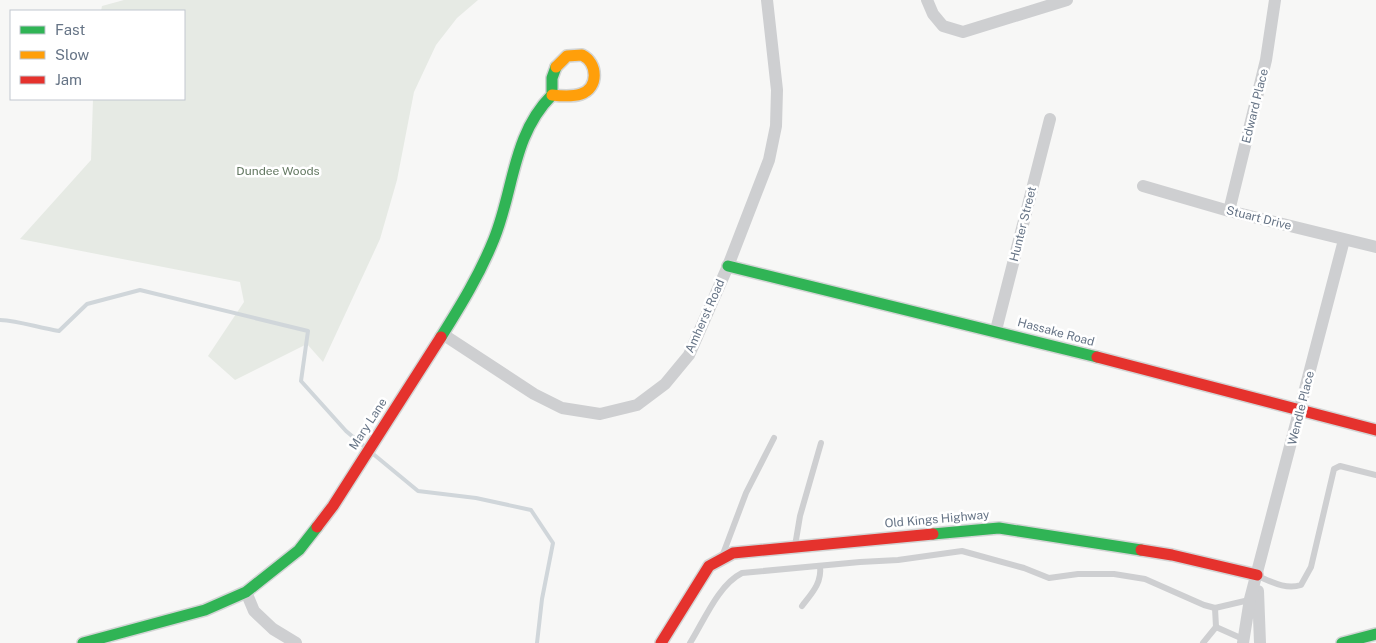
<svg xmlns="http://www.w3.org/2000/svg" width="1376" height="643" viewBox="0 0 1376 643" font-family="'Public Sans',sans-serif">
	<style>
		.green { fill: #e6eae4 }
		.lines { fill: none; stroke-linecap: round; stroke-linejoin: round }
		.stream { stroke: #d0d6da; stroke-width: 4 }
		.fast-casing { stroke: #d3d5d5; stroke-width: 14 }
		.slow-casing { stroke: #d3d5d5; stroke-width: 14 }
		.jam-casing { stroke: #d3d5d5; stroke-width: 14 }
		.lane { stroke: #cecfd1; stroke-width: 6 }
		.street { stroke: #cecfd1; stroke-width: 12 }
		.fast { stroke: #30b455; stroke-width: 11 }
		.slow { stroke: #ff9f0a; stroke-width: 11 }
		.jam { stroke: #e5322d; stroke-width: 11 }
		.labels { text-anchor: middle; stroke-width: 5; stroke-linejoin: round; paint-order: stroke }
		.street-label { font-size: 12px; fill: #667486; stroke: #fff }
		.park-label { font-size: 12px; fill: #637861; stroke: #fff }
	</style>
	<rect width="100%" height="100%" fill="#f7f7f6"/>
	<!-- green -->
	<path class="green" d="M124 0H478L457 18 436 45 414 92 397 180 380 239 323 362 307 344 235 380 208 356 244 302 240 282 20 239 91 160 93 99H184V11H101L102 6Z"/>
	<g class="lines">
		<!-- stream -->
		<g class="stream">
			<path d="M0 320C20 321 39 328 59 331L87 304 140 290 308 331 301 381 346 431 365 447"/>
			<path d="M372 453 418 491 476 498 531 510 553 543 542 599 537 643"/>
		</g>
		<defs>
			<g id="fast">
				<path d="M728 266 1097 357"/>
				<path d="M441 337C461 305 480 274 494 239 514 190 512 135 552 95V78L556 67"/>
				<path d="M933 534 999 528 1141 550"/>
				<path d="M83 643 205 610 246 592 299 550 317 527"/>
				<path d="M1342 643 1376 634"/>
			</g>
			<path id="slow" d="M552 95C561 96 572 97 581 94 599 88 598 63 582 55L567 56 556 67"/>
			<g id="jam">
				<path d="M1097 357 1376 430"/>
				<path d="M317 527 333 506 441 337"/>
				<path d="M1141 550 1172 555 1257 575"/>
				<path d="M661 643 709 566 733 553 933 534"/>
			</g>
		</defs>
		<!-- fast casing -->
		<use href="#fast" class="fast-casing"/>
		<!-- slow casing -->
		<use href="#slow" class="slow-casing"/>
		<!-- jam casing -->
		<use href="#jam" class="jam-casing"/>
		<!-- lane -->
		<g class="lane">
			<path d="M795 546 800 516 821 443"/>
			<path d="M723 554 746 493 774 438"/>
			<path d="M1258 576C1272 582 1286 590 1301 585L1311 567 1334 469 1340 466 1376 475"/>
			<path d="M802 606C812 593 822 583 820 566"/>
			<path d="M1216 627 1243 639"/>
			<path d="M690 643C704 621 718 585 742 573L860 562 898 560 962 551 1024 568 1049 578 1078 574H1114L1145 579 1204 605 1215 608 1249 600"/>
			<path d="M1203 643 1216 627 1215 608"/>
		</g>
		<!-- street -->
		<g class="street">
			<path d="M927 0 933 14 943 26 963 32 1067 0"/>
			<path d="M1143 186 1229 211 1376 247"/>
			<path d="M1229 211 1266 60 1275 0"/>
			<path d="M996 330 1050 119"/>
			<path d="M444 335 534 394 562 408 600 414 637 405 665 384 689 355 728 266 769 160 776 126 777 90 767 0"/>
			<path d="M1258 591 1260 643"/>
			<path d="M246 592 254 611 273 629 296 643"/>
			<path d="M1243 643 1250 599 1344 240"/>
		</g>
		<!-- fast -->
		<use href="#fast" class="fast"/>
		<!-- slow -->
		<use href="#slow" class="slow"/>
		<!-- jam -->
		<use href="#jam" class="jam"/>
	</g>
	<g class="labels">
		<!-- street labels -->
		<g class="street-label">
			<text transform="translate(1255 106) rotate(-76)" y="4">Edward Place</text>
			<text transform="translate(1259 218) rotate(14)" y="4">Stuart Drive</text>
			<text transform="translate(1023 224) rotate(-76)" y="4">Hunter Street</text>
			<text transform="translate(705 316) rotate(-66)" y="4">Amherst Road</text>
			<text transform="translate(1056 332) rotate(15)" y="4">Hassake Road</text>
			<text transform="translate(1301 408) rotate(-76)" y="4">Wendle Place</text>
			<text transform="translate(368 424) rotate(-57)" y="4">Mary Lane</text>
			<text transform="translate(937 519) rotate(-5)" y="4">Old Kings Highway</text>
		</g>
		<!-- park labels -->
		<g class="park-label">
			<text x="278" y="175">Dundee Woods</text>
		</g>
	</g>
	<!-- legend -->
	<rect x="10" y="10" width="175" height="90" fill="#ffffff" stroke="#c2c7cf"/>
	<rect x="20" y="26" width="25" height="8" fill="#30b455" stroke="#c2c7cf"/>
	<text x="55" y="35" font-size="15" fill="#667486">Fast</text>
	<rect x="20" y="51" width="25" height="8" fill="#ff9f0a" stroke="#c2c7cf"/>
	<text x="55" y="60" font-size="15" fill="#667486">Slow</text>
	<rect x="20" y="76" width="25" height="8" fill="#e5322d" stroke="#c2c7cf"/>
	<text x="55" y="85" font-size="15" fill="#667486">Jam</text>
</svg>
